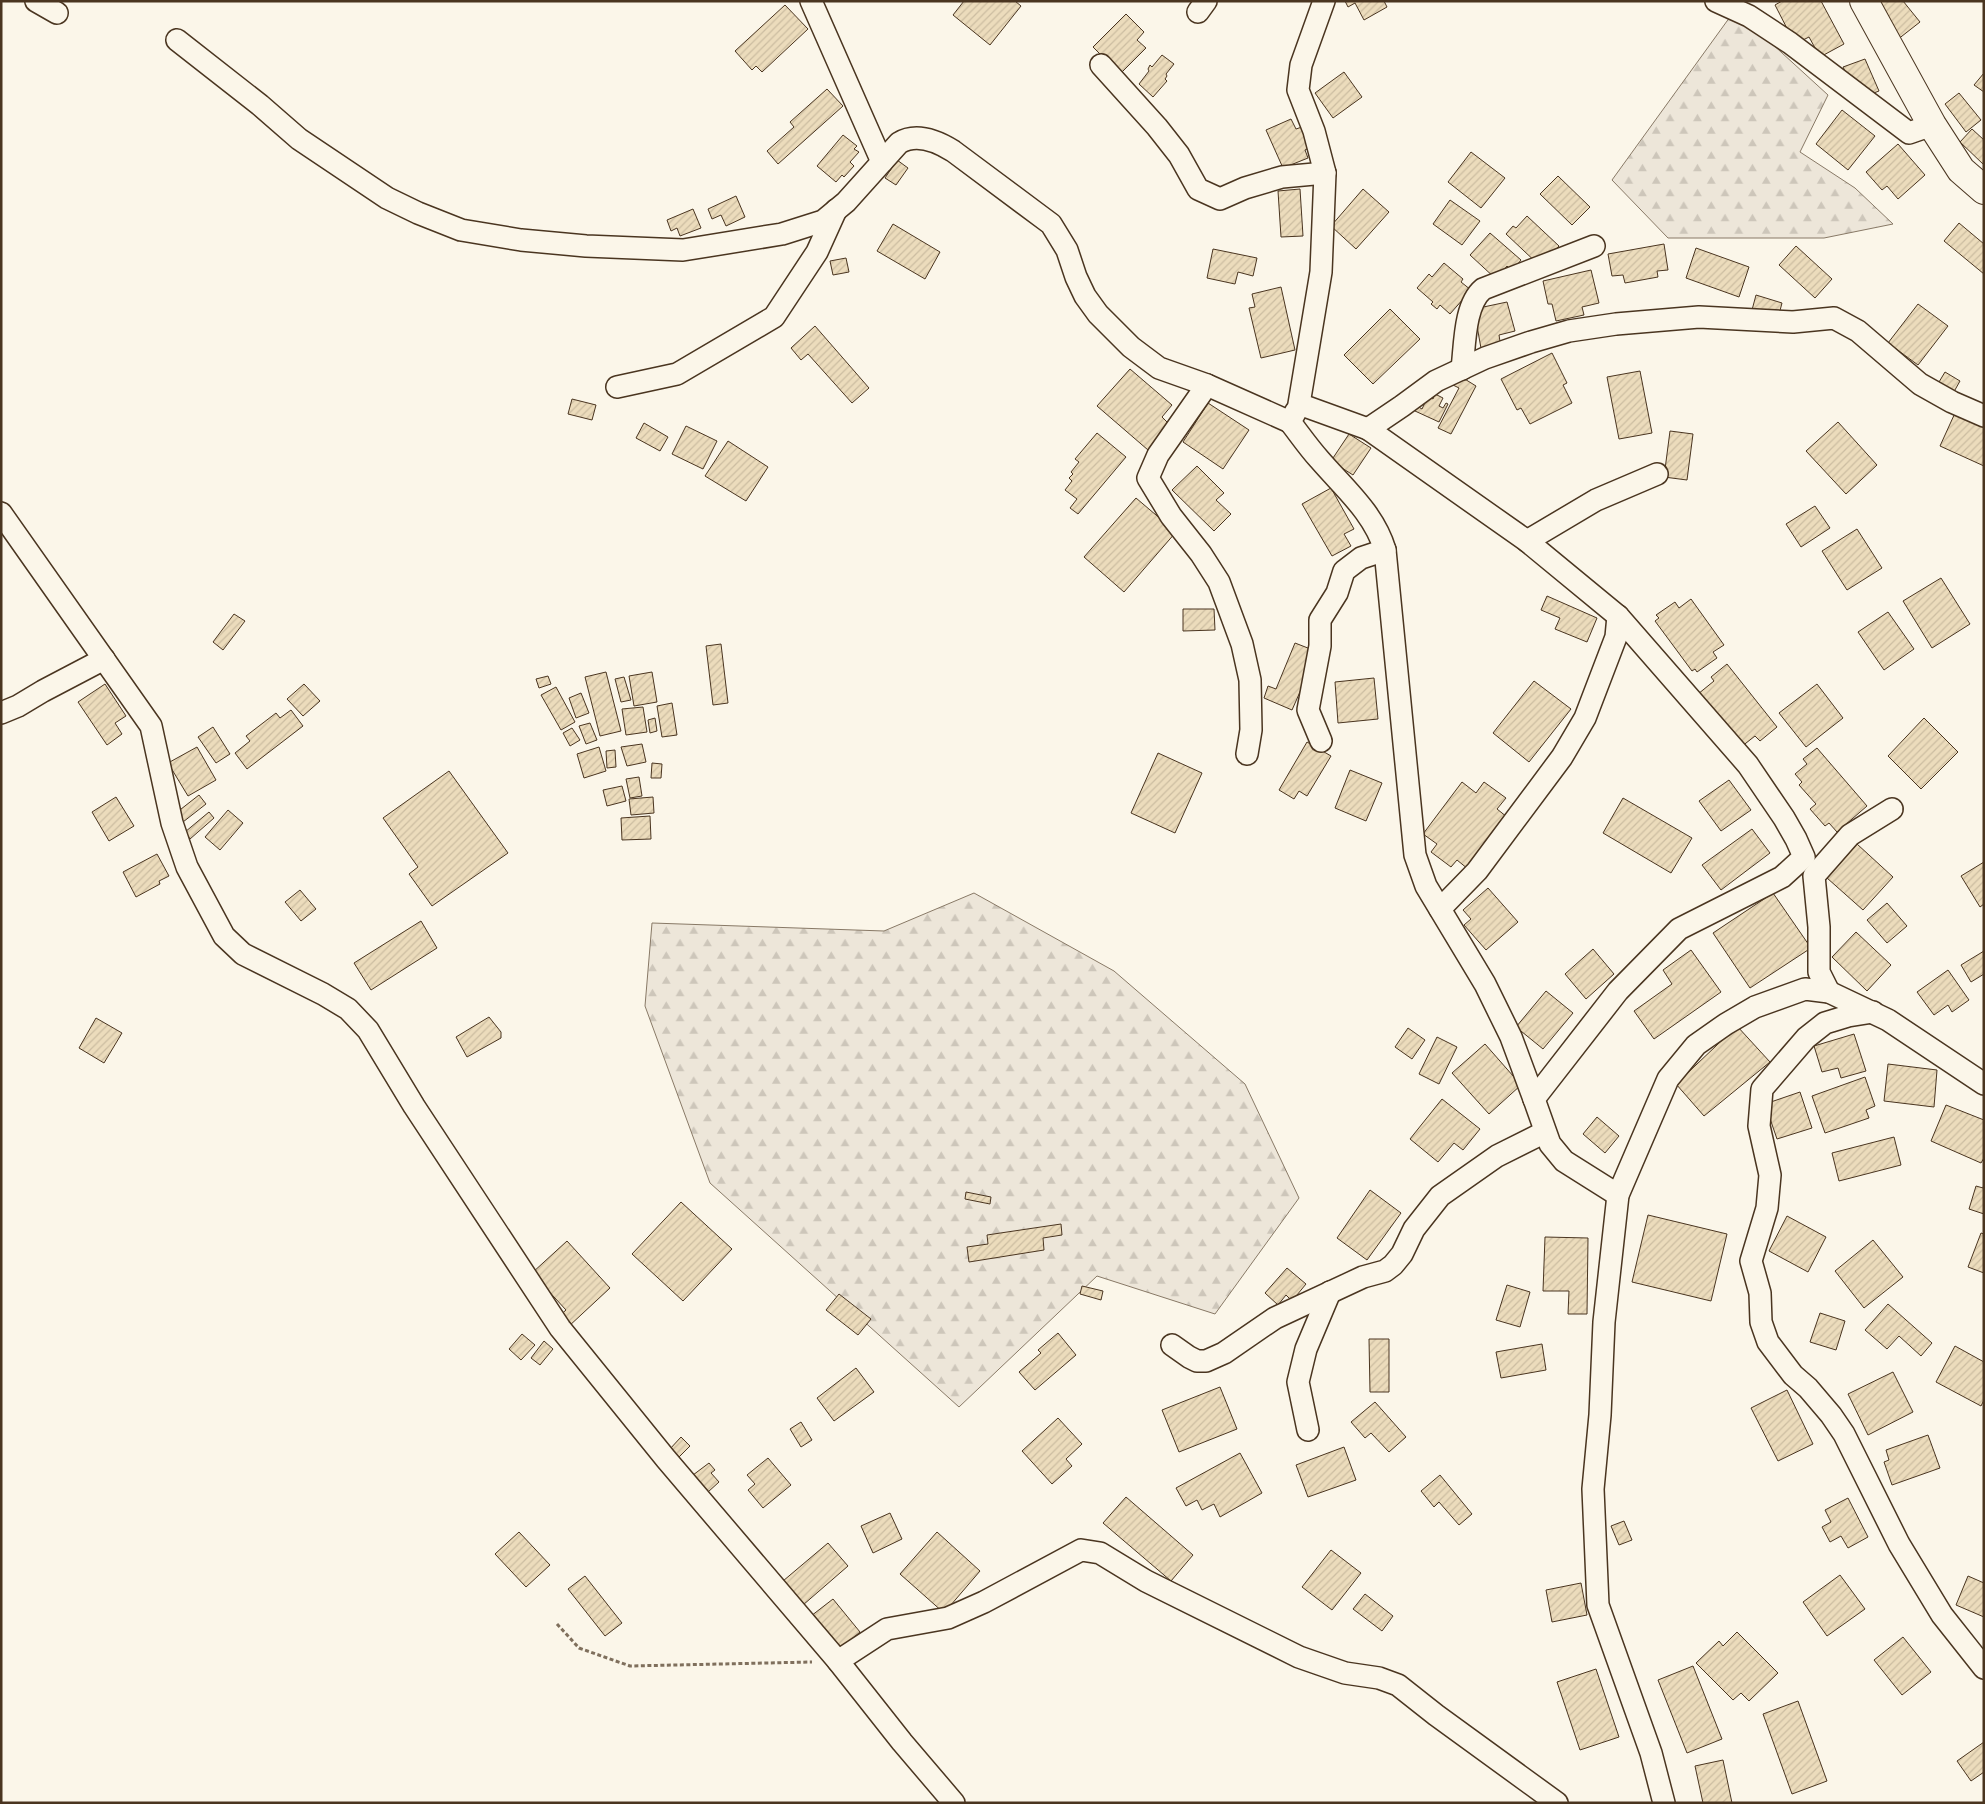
<svg xmlns="http://www.w3.org/2000/svg" width="1985" height="1804" viewBox="0 0 1985 1804" font-family="'Roboto Condensed',sans-serif">
	<style>
		.forest { fill: url(#forest-firs); stroke: #887966 }
		.building { fill: url(#building-hatch); stroke: #4a3520 }
		.lines { fill: none; stroke-linecap: round; stroke-linejoin: round }
		.minor-casing { stroke: #4a3520; stroke-width: 24 }
		.major-casing { stroke: #4a3520; stroke-width: 30 }
		.path { stroke: #7f6f5c; stroke-width: 3; stroke-dasharray: 4 2.5; stroke-linecap: butt }
		.minor { stroke: #fbf6e9; stroke-width: 21 }
		.major { stroke: #fbf6e9; stroke-width: 28 }
	</style>
	<defs>
		<pattern id="forest-firs" width="22" height="20" patternUnits="userSpaceOnUse" patternTransform="scale(1.25)"><rect width="22" height="20" fill="#ede6d9"/><path d="M5 1l3.5 6h-7zM16 11l3.5 6h-7z" fill="#cdc6ba"/></pattern>
		<pattern id="building-hatch" width="6" height="6" patternUnits="userSpaceOnUse" patternTransform="scale(1.25)"><rect width="6" height="6" fill="#ecdcbc"/><path d="M-1 1l2-2M0 6l6-6M5 7l2-2" fill="none" stroke="#ccbda1"/></pattern>
	</defs>
	<rect width="100%" height="100%" fill="#fbf6e9"/>
	<!-- forest -->
	<g class="forest">
		<path d="M1735 10 1828 95 1800 152 1855 188 1893 224 1824 238H1668L1612 180Z"/>
		<path d="M974 893 1114 971 1245 1084 1299 1198 1215 1314 1097 1276 959 1407 710 1183 645 1006 652 923 884 931Z"/>
	</g>
	<!-- building -->
	<g class="building">
		<path d="M964 1H1015L1021 6 990 45 953 15Z"/>
		<path d="M1345 1H1384L1387 7 1364 20 1355 3 1348 7Z"/>
		<path d="M1782 1H1821L1844 44 1820 57 1809 37 1795 44 1775 5Z"/>
		<path d="M1871 1H1903L1920 22 1897 40Z"/>
		<path d="M785 5 808 29 762 72 756 66 752 70 735 51Z"/>
		<path d="M1126 14 1144 32 1137 40 1146 48 1120 74 1093 47Z"/>
		<path d="M1162 55 1174 64 1166 74 1167 76 1165 79 1167 81 1153 97 1139 84 1149 71 1148 69 1150 65 1152 67Z"/>
		<path d="M1865 59 1879 91 1866 96 1860 82 1851 85 1843 67Z"/>
		<path d="M1344 72 1362 97 1333 118 1315 93Z"/>
		<path d="M1984 73V92L1974 85Z"/>
		<path d="M827 89 843 106 778 164 767 151 794 127 790 122Z"/>
		<path d="M1959 93 1981 120 1966 132 1945 104Z"/>
		<path d="M1842 110 1875 136 1848 170 1816 144Z"/>
		<path d="M1291 119 1296 129 1302 127 1311 147 1305 150 1308 158 1283 168 1266 130Z"/>
		<path d="M1972 129 1984 140V165L1960 142Z"/>
		<path d="M843 135 857 146 854 149 859 152 850 162 854 166 844 177 842 175 836 182 817 166Z"/>
		<path d="M1898 144 1925 175 1898 199 1887 186 1882 190 1866 172Z"/>
		<path d="M1471 152 1505 178 1481 208 1448 182Z"/>
		<path d="M897 160 908 168 896 185 885 178Z"/>
		<path d="M1558 176 1590 207 1572 225 1540 194Z"/>
		<path d="M1300 189 1303 236 1281 237 1278 191Z"/>
		<path d="M1363 189 1389 212 1356 249 1331 226Z"/>
		<path d="M736 196 745 217 726 226 721 215 712 219 708 209Z"/>
		<path d="M1450 200 1480 221 1462 245 1433 224Z"/>
		<path d="M693 209 701 228 680 236 677 228 671 231 667 220Z"/>
		<path d="M1527 216 1559 246 1540 266 1506 234 1513 226 1516 228Z"/>
		<path d="M1959 223 1984 244V274L1944 241Z"/>
		<path d="M893 224 940 252 925 279 877 251Z"/>
		<path d="M1490 233 1521 260 1512 271 1507 266 1496 279 1470 255Z"/>
		<path d="M1664 244 1668 270 1657 271 1658 277 1625 283 1623 275 1612 276 1608 254Z"/>
		<path d="M1796 246 1832 279 1815 298 1779 265Z"/>
		<path d="M1696 248 1749 267 1739 297 1686 278Z"/>
		<path d="M1213 249 1257 258 1253 276 1238 272 1235 284 1207 278Z"/>
		<path d="M846 258 849 272 833 275 830 261Z"/>
		<path d="M1444 263 1463 279 1461 282 1471 290 1450 314 1440 305 1437 309 1431 304 1433 302 1417 288 1429 274 1432 277Z"/>
		<path d="M1591 270 1599 303 1582 307 1584 315 1556 321 1552 304H1548L1543 281Z"/>
		<path d="M1281 287 1295 350 1261 358 1249 308 1255 307 1252 294Z"/>
		<path d="M1756 295 1782 303 1778 318 1752 310Z"/>
		<path d="M1507 302 1515 331 1499 335 1501 348 1482 354 1474 309Z"/>
		<path d="M1918 304 1948 326 1918 365 1888 343Z"/>
		<path d="M1390 309 1420 339 1373 384 1344 355Z"/>
		<path d="M815 326 869 388 852 403 808 354 801 360 791 348Z"/>
		<path d="M1552 353 1567 383 1563 385 1572 403 1530 424 1521 408 1517 410 1501 379Z"/>
		<path d="M1130 369 1172 405 1162 417 1170 425 1148 450 1097 406Z"/>
		<path d="M1640 371 1652 433 1619 439 1607 377Z"/>
		<path d="M1945 372 1960 381 1951 397 1936 387Z"/>
		<path d="M1455 373 1476 386 1451 434 1438 428 1459 388 1449 383Z"/>
		<path d="M1435 394 1443 398 1439 406 1443 408 1446 403 1448 404 1439 422 1415 411 1417 406 1422 409 1428 396 1433 399Z"/>
		<path d="M572 399 596 405 592 420 568 414Z"/>
		<path d="M1208 403 1249 430 1223 469 1183 442Z"/>
		<path d="M1955 413 1984 426V466L1940 446Z"/>
		<path d="M1838 422 1877 465 1846 494 1806 451Z"/>
		<path d="M644 423 668 437 660 451 636 438Z"/>
		<path d="M686 426 717 441 703 469 672 454Z"/>
		<path d="M1670 431 1693 434 1687 480 1664 477Z"/>
		<path d="M1097 433 1126 457 1078 514 1070 508 1077 499 1065 490 1072 481 1069 478 1073 474 1071 472 1079 462 1075 459Z"/>
		<path d="M1349 434 1371 448 1353 475 1331 461Z"/>
		<path d="M728 441 768 467 746 501 705 476Z"/>
		<path d="M1197 466 1224 493 1216 500 1231 514 1214 531 1172 490Z"/>
		<path d="M1331 488 1354 529 1344 534 1351 546 1332 556 1302 504Z"/>
		<path d="M1136 498 1176 532 1124 592 1084 557Z"/>
		<path d="M1815 506 1830 528 1801 547 1786 524Z"/>
		<path d="M1857 529 1882 568 1847 590 1822 551Z"/>
		<path d="M1941 578 1970 624 1932 648 1903 601Z"/>
		<path d="M1547 596 1597 618 1587 642 1555 629 1560 618 1541 610Z"/>
		<path d="M1691 599 1724 645 1713 652 1717 658 1697 672 1695 669 1692 671 1655 621 1659 618 1656 615 1675 602 1679 608Z"/>
		<path d="M1183 609H1214L1215 630 1183 631Z"/>
		<path d="M1888 612 1914 649 1884 670 1858 632Z"/>
		<path d="M234 614 245 621 223 650 213 642Z"/>
		<path d="M1295 643 1313 650 1311 667 1292 710 1264 698 1268 686 1276 689Z"/>
		<path d="M721 644 728 703 713 705 706 646Z"/>
		<path d="M1727 664 1777 727 1760 741 1755 736 1741 747 1698 694 1714 681 1711 677Z"/>
		<path d="M606 672 621 731 600 736 585 677Z"/>
		<path d="M652 672 657 702 634 706 629 676Z"/>
		<path d="M548 676 551 684 539 688 536 679Z"/>
		<path d="M624 677 631 700 621 702 615 679Z"/>
		<path d="M1374 678 1378 719 1338 723 1335 682Z"/>
		<path d="M1534 681 1571 709 1529 762 1493 733Z"/>
		<path d="M105 684 126 716 115 723 122 734 107 745 78 702Z"/>
		<path d="M304 684 320 701 303 716 287 699Z"/>
		<path d="M1817 684 1843 718 1806 747 1779 713Z"/>
		<path d="M556 687 575 722 561 730 541 695Z"/>
		<path d="M581 693 589 713 576 718 569 698Z"/>
		<path d="M672 703 677 735 662 737 657 706Z"/>
		<path d="M643 707 647 732 626 735 622 709Z"/>
		<path d="M291 710 303 726 247 769 235 753 250 741 246 736 276 713 280 718Z"/>
		<path d="M655 718 657 731 650 733 648 720Z"/>
		<path d="M1924 718 1958 752 1921 789 1888 756Z"/>
		<path d="M590 723 597 740 586 744 579 726Z"/>
		<path d="M213 727 230 754 216 763 198 737Z"/>
		<path d="M572 728 580 740 570 746 563 733Z"/>
		<path d="M1307 742 1331 756 1307 796 1299 791 1294 799 1279 790Z"/>
		<path d="M642 744 646 762 627 766 621 747Z"/>
		<path d="M197 747 216 780 188 796 168 763Z"/>
		<path d="M599 747 606 771 584 778 577 754Z"/>
		<path d="M1817 748 1867 806 1837 832 1829 823 1825 826 1810 809 1816 804 1799 785 1802 782 1795 774 1807 764 1803 759Z"/>
		<path d="M615 750 616 767 607 768 606 751Z"/>
		<path d="M1158 753 1202 773 1175 833 1131 813Z"/>
		<path d="M652 763 662 764 661 778H651Z"/>
		<path d="M1350 770 1382 783 1366 821 1335 808Z"/>
		<path d="M449 771 508 853 432 906 409 874 418 867 383 818Z"/>
		<path d="M639 777 642 796 630 798 626 779Z"/>
		<path d="M1729 780 1751 810 1721 831 1699 801Z"/>
		<path d="M1462 782 1476 793 1484 782 1506 798 1497 809 1507 817 1468 869 1457 860 1451 867 1431 852 1437 844 1423 834Z"/>
		<path d="M622 786 626 801 607 806 603 790Z"/>
		<path d="M199 795 206 804 183 822 176 813Z"/>
		<path d="M116 797 134 826 109 841 92 812Z"/>
		<path d="M653 797 654 813 631 815 629 799Z"/>
		<path d="M1623 798 1692 838 1671 873 1603 833Z"/>
		<path d="M228 810 243 823 220 850 205 837Z"/>
		<path d="M209 812 214 818 190 839 185 832Z"/>
		<path d="M650 816 651 839 622 840 621 818Z"/>
		<path d="M1752 829 1770 853 1721 890 1702 865Z"/>
		<path d="M1857 844 1893 877 1863 910 1827 878Z"/>
		<path d="M157 854 169 876 159 881 160 884 136 897 123 872Z"/>
		<path d="M1984 862V904L1980 907 1961 876Z"/>
		<path d="M1488 888 1518 922 1486 950 1464 925 1471 919 1463 910Z"/>
		<path d="M300 890 316 909 301 921 285 902Z"/>
		<path d="M1773 893 1811 948 1750 988 1713 933Z"/>
		<path d="M1887 903 1907 926 1887 943 1867 920Z"/>
		<path d="M421 921 437 948 371 990 354 963Z"/>
		<path d="M1856 932 1891 965 1867 991 1832 957Z"/>
		<path d="M1593 949 1614 974 1586 999 1565 974Z"/>
		<path d="M1691 950 1721 992 1654 1039 1634 1011 1672 984 1663 970Z"/>
		<path d="M1984 951V974L1971 982 1961 965Z"/>
		<path d="M1948 970 1969 1000 1952 1012 1948 1005 1934 1015 1917 992Z"/>
		<path d="M1546 991 1573 1013 1543 1049 1516 1027Z"/>
		<path d="M489 1017 501 1032V1038L467 1057 456 1037Z"/>
		<path d="M96 1018 122 1033 104 1063 79 1048Z"/>
		<path d="M1737 1026 1770 1062 1704 1116 1676 1084Z"/>
		<path d="M1408 1028 1425 1040 1412 1059 1395 1047Z"/>
		<path d="M1854 1034 1866 1071 1841 1078 1838 1068 1822 1072 1814 1046Z"/>
		<path d="M1437 1037 1457 1047 1439 1084 1419 1074Z"/>
		<path d="M1485 1044 1521 1085 1489 1114 1452 1073Z"/>
		<path d="M1888 1064 1937 1070 1934 1107 1884 1101Z"/>
		<path d="M1865 1077 1875 1106 1866 1110 1869 1118 1825 1133 1812 1096Z"/>
		<path d="M1800 1092 1812 1128 1777 1139 1765 1104Z"/>
		<path d="M1442 1099 1480 1129 1463 1150 1454 1143 1438 1162 1410 1139Z"/>
		<path d="M1946 1105 1984 1120V1158L1981 1163 1931 1141Z"/>
		<path d="M1597 1117 1619 1136 1605 1153 1583 1134Z"/>
		<path d="M1894 1137 1901 1165 1839 1181 1832 1153Z"/>
		<path d="M1984 1184V1214L1969 1209 1976 1186 1983 1188Z"/>
		<path d="M1370 1190 1401 1213 1367 1260 1337 1238Z"/>
		<path d="M966 1192 991 1197 990 1204 965 1199Z"/>
		<path d="M681 1202 732 1249 683 1301 632 1254Z"/>
		<path d="M1648 1215 1727 1234 1711 1301 1632 1282Z"/>
		<path d="M1787 1216 1826 1237 1808 1272 1769 1251Z"/>
		<path d="M1061 1224 1062 1235 1043 1238 1044 1250 969 1262 967 1247 988 1244 987 1235Z"/>
		<path d="M1981 1233 1984 1234V1273L1968 1267Z"/>
		<path d="M1545 1237 1588 1238 1587 1314H1568L1569 1291H1543Z"/>
		<path d="M1873 1240 1903 1277 1864 1308 1835 1271Z"/>
		<path d="M567 1241 610 1288 568 1327 558 1317 566 1310 532 1273Z"/>
		<path d="M1287 1268 1306 1284 1292 1301 1286 1295 1278 1305 1265 1293Z"/>
		<path d="M1507 1285 1530 1292 1520 1327 1496 1320Z"/>
		<path d="M1082 1286 1103 1291 1101 1300 1080 1294Z"/>
		<path d="M839 1294 871 1319 858 1335 826 1310Z"/>
		<path d="M1888 1304 1932 1343 1921 1356 1899 1336 1887 1349 1865 1330Z"/>
		<path d="M1820 1313 1845 1321 1836 1350 1810 1342Z"/>
		<path d="M1058 1333 1076 1355 1035 1390 1019 1372 1041 1353 1038 1350Z"/>
		<path d="M522 1334 535 1345 521 1360 509 1349Z"/>
		<path d="M1369 1339H1389V1392H1370Z"/>
		<path d="M544 1341 553 1349 540 1365 531 1358Z"/>
		<path d="M1542 1344 1546 1370 1501 1378 1496 1352Z"/>
		<path d="M1955 1346 1984 1362V1400L1981 1406 1936 1382Z"/>
		<path d="M856 1368 874 1392 834 1421 817 1398Z"/>
		<path d="M1893 1372 1913 1412 1868 1435 1848 1394Z"/>
		<path d="M1220 1387 1237 1429 1179 1452 1162 1410Z"/>
		<path d="M1787 1390 1813 1444 1778 1461 1751 1408Z"/>
		<path d="M1375 1402 1406 1437 1389 1452 1371 1433 1365 1438 1351 1422Z"/>
		<path d="M1058 1418 1082 1444 1066 1459 1072 1466 1052 1484 1022 1451Z"/>
		<path d="M801 1422 812 1440 801 1447 790 1429Z"/>
		<path d="M1928 1435 1940 1468 1892 1485 1884 1462 1889 1460 1886 1450Z"/>
		<path d="M681 1437 690 1446 678 1458 669 1450Z"/>
		<path d="M1344 1447 1356 1480 1308 1497 1296 1465Z"/>
		<path d="M1240 1453 1262 1493 1220 1517 1214 1504 1202 1510 1197 1500 1186 1506 1176 1488Z"/>
		<path d="M768 1458 791 1485 763 1508 748 1490 755 1484 747 1475Z"/>
		<path d="M709 1463 715 1470 711 1473 719 1482 708 1492 693 1475Z"/>
		<path d="M1440 1475 1472 1514 1459 1525 1439 1502 1434 1507 1421 1491Z"/>
		<path d="M1126 1497 1193 1555 1171 1581 1103 1523Z"/>
		<path d="M1848 1498 1868 1537 1848 1548 1841 1536 1830 1542 1822 1527 1831 1522 1825 1510Z"/>
		<path d="M890 1513 902 1539 873 1553 861 1526Z"/>
		<path d="M1624 1521 1632 1540 1619 1545 1611 1526Z"/>
		<path d="M519 1532 550 1565 526 1587 495 1554Z"/>
		<path d="M937 1532 980 1571 944 1613 900 1574Z"/>
		<path d="M828 1543 848 1566 803 1605 783 1581Z"/>
		<path d="M1331 1550 1361 1573 1332 1610 1302 1587Z"/>
		<path d="M1840 1575 1865 1609 1827 1636 1803 1602Z"/>
		<path d="M585 1576 622 1623 605 1636 568 1589Z"/>
		<path d="M1968 1576 1984 1583V1617L1956 1605Z"/>
		<path d="M1581 1583 1587 1615 1552 1622 1546 1590Z"/>
		<path d="M1365 1594 1393 1616 1382 1631 1353 1609Z"/>
		<path d="M833 1599 860 1632 839 1650 811 1616Z"/>
		<path d="M1737 1632 1778 1673 1749 1701 1741 1693 1733 1700 1696 1663 1719 1641 1723 1646Z"/>
		<path d="M1903 1637 1931 1672 1902 1695 1874 1660Z"/>
		<path d="M1693 1666 1722 1739 1687 1753 1658 1680Z"/>
		<path d="M1596 1669 1619 1737 1580 1750 1557 1682Z"/>
		<path d="M1798 1701 1827 1781 1792 1794 1763 1714Z"/>
		<path d="M1984 1742V1772L1971 1781 1957 1761Z"/>
		<path d="M1723 1760 1732 1803H1703L1695 1766Z"/>
	</g>
	<g class="lines">
		<defs>
			<g id="minor">
				<path d="M36 1 57 13"/>
				<path d="M811 1 882 162"/>
				<path d="M1324 1 1301 65 1298 90 1314 131 1325 173 1321 272 1299 404 1368 429 1527 541 1618 616 1748 765 1784 818 1796 839 1804 857 1782 877 1679 929 1618 991 1534 1099 1550 1144 1564 1161 1618 1195"/>
				<path d="M1716 1 1749 16 1790 43 1909 133 1932 125"/>
				<path d="M1198 12 1206 1"/>
				<path d="M177 40 260 105 299 139 387 198 418 213 461 230 521 240 586 246 683 250 782 234 823 221 846 202 899 143C917 132 937 141 953 151L1051 224 1067 250 1076 277 1085 296 1098 314 1131 347 1159 368 1207 385 1290 422"/>
				<path d="M1101 65 1157 127 1179 155 1198 189 1220 199 1245 188 1282 177 1325 173"/>
				<path d="M1462 369C1465 345 1464 305 1483 289L1594 246"/>
				<path d="M1207 385 1158 455 1148 478 1171 516 1201 554 1219 582 1242 644 1250 680 1251 730 1247 754"/>
				<path d="M617 387 677 374 774 317 817 252 836 210"/>
				<path d="M1296 411 1290 422C1300 435 1309 448 1319 459 1344 488 1374 513 1385 550L1415 855 1426 886 1485 984 1511 1037 1534 1099"/>
				<path d="M1368 429 1402 406 1436 381 1485 358 1531 342 1569 331 1616 324 1699 317 1793 322 1834 318 1858 331 1920 384 1952 402 1984 416"/>
				<path d="M1 513 151 726 172 823 187 867 224 936 243 954 323 994 348 1009 368 1030 414 1106 560 1328 666 1459 838 1661 902 1742 954 1803"/>
				<path d="M1527 541 1596 500 1657 474"/>
				<path d="M1 713 18 706 43 691 104 659"/>
				<path d="M1321 741 1308 710 1320 646V620L1337 593 1344 571 1361 558 1385 550"/>
				<path d="M1440 909 1477 871 1562 757 1585 718 1616 637 1618 616"/>
				<path d="M1829 992 1819 972V927L1814 876 1850 835 1892 809"/>
				<path d="M1873 1012 1848 1016 1825 1023 1806 1038 1762 1089 1759 1126 1770 1175 1767 1208 1751 1261 1760 1293 1761 1322 1768 1342 1793 1375 1808 1388 1831 1415 1844 1434 1899 1544 1942 1615 1984 1668"/>
				<path d="M1172 1345 1189 1357 1197 1361H1206L1224 1353 1275 1318 1363 1277 1385 1271 1393 1265 1402 1254 1414 1229 1440 1196 1497 1156 1545 1132"/>
				<path d="M1308 1430 1298 1382 1306 1349 1330 1292"/>
				<path d="M838 1661 887 1629 948 1618 984 1602 1081 1550 1100 1553 1146 1581 1299 1657 1345 1673 1379 1678 1398 1685 1436 1715 1557 1803"/>
				<path d="M1664 1803 1651 1753 1598 1605 1593 1489 1600 1415 1604 1322 1618 1195 1668 1079 1696 1045 1726 1024 1755 1007 1805 989 1829 992 1888 1020 1984 1084"/>
			</g>
			<path id="major" d="M1864 1 1932 125 1961 170 1984 190"/>
		</defs>
		<!-- minor casing -->
		<use href="#minor" class="minor-casing"/>
		<!-- major casing -->
		<use href="#major" class="major-casing"/>
		<!-- path -->
		<path class="path" d="M557 1624 579 1648 630 1666 812 1662"/>
		<!-- minor -->
		<use href="#minor" class="minor"/>
		<!-- major -->
		<use href="#major" class="major"/>
	</g>
	<!-- border -->
	<rect width="1985" height="1804" fill="none" stroke="#4a3520" stroke-width="5"/>
</svg>
